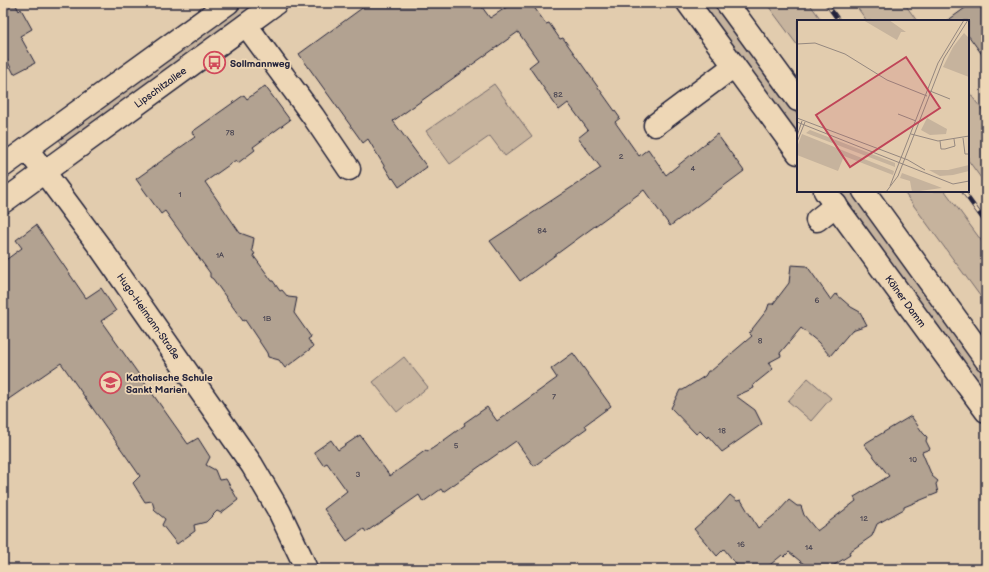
<svg xmlns="http://www.w3.org/2000/svg" width="989" height="572" viewBox="0 0 989 572" font-family="'Balsamiq Sans',sans-serif">
	<style>
		.green { fill: #c6b39d; stroke: #746a6c }
		.building { fill: #b2a291; stroke: #22223b }
		.lines { fill: none; stroke-linecap: round; stroke-linejoin: round }
		.minor-casing { stroke: #22223b; stroke-width: 25 }
		.minor { stroke: #eed7b6; stroke-width: 22 }
		.rail-casing { stroke: #22223b; stroke-width: 4.5 }
		.rail { stroke: #eed7b6; stroke-width: 3; stroke-dasharray: 9; stroke-linecap: butt }
		.labels { text-anchor: middle; stroke-width: 3.5; stroke-linejoin: round; paint-order: stroke }
		.number-label { font-size: 8px; fill: #464250 }
		.poi-label { font-size: 10px; font-weight: bold; fill: #22223b; stroke: #eed7b6; text-anchor: start }
		.street-label { font-size: 10px; fill: #22223b; stroke: #eed7b6 }
		.inset-road { fill: none; stroke: #958880; stroke-width: 1 }
		.view { fill: #c04558; fill-opacity: 0.15; stroke: #c04558; stroke-width: 2 }
		.inset-edge { fill: none; stroke: #22223b; stroke-width: 2 }
	</style>
	<rect width="100%" height="100%" fill="#e2ccae"/>
	<filter id="ink" filterUnits="userSpaceOnUse"><feTurbulence type="fractalNoise" baseFrequency=".025" numOctaves="2"/><feDisplacementMap in="SourceGraphic" scale="8" xChannelSelector="R" yChannelSelector="G"/><feConvolveMatrix kernelMatrix="1 2 1 2 8 2 1 2 1" color-interpolation-filters="sRGB"/></filter>
	<g filter="url(#ink)">
		<!-- green -->
		<g class="green">
			<path d="M244 3H260L63 146 58 138Z"/>
			<path d="M700 3H716L798 116V137Z"/>
			<path d="M766 3H809L822 21H798V46Z"/>
			<path d="M854 3H904L917 21H867Z"/>
			<path d="M494 84 532 136 505 156 490 136 450 164 426 131Z"/>
			<path d="M968 91 983 111 986 109V185L968 160Z"/>
			<path d="M837 191H852L986 375V395Z"/>
			<path d="M903 191H945L986 247V304Z"/>
			<path d="M404 357 428 387 397 412 373 382Z"/>
			<path d="M808 378 831 398 811 421 788 401Z"/>
		</g>
		<!-- building -->
		<g class="building">
			<path d="M3 3H15L19 11 21 9 32 29 20 36 35 63 14 74 3 52Z"/>
			<path d="M369 3H479L490 18 513 3H531L546 24 549 23 560 39 563 38 620 118 615 122 639 156 648 149 666 175 717 134 744 171 670 226 644 190 520 281 490 241 601 168 578 138 588 130 568 103 559 110 529 67 538 60 518 32 393 121 427 167 399 187 393 178 392 179 368 139 363 143 299 54Z"/>
			<path d="M972 3H986V60L968 35V21H947Z"/>
			<path d="M265 86 290 120 253 147 255 150 238 163 236 160 205 182 240 233 254 238 252 250 255 254 253 255 272 281H273L280 291 282 290 288 297 297 298 294 313 311 337 308 339 313 347 285 368 279 360 268 357 267 353 245 320 243 321 213 279 210 277V273L165 211 161 214 136 179 195 137 192 132 244 95 247 99Z"/>
			<path d="M36 225 86 298 101 288 116 311 101 321 188 444 198 438 210 457 206 465 215 470 219 480 226 479 238 500 221 513 217 511 206 522 194 525 195 531 177 544 162 525 165 519 155 511 152 501 145 502 133 483 140 476 61 363 3 403V262L22 248 16 240Z"/>
			<path d="M791 265 807 266 831 300 836 294 851 307 860 312 867 325 852 330 830 356 818 342 801 328 780 353 781 356 768 363 773 369 753 385 754 388 736 396 755 410 762 424 722 452 708 436 707 438 700 431 696 434 671 408 680 390H683L705 376 708 371H711L752 336 749 333 767 310 769 304H773L789 283Z"/>
			<path d="M573 353 611 406 585 425 587 428 534 466 516 441 443 492 441 489 423 502 419 495 366 532 364 529 347 541 324 509 347 491 327 463 323 465 314 452 331 440 338 450 360 435 390 476 426 450 427 452 436 446 465 425 464 423 487 407 497 421 557 378 551 369Z"/>
			<path d="M911 416 923 433 927 437 926 441 930 449 922 452 932 476 938 481 936 484 938 493 904 507V509L877 524 872 536 849 552 850 555 828 569H807L805 565 789 552 784 557 782 555 765 569H740L724 549 717 556 694 529 719 507 730 495 737 501 741 500 758 528 778 512 789 500 797 506H801L804 515 817 531 856 501 854 497 889 476 864 444Z"/>
		</g>
		<g class="lines">
			<defs>
				<g id="minor">
					<path d="M688 3 798 153"/>
					<path d="M727 3 798 100"/>
					<path d="M246 25 313 116 349 169"/>
					<path d="M655 125 734 66"/>
					<path d="M27 149 102 250 252 465 279 511 301 557 306 569"/>
					<path d="M3 166 228 3"/>
					<path d="M825 191 986 411"/>
					<path d="M864 191 986 360"/>
					<path d="M3 202 276 3"/>
					<path d="M817 220 836 205"/>
				</g>
			</defs>
			<!-- minor casing -->
			<use href="#minor" class="minor-casing"/>
			<!-- minor -->
			<use href="#minor" class="minor"/>
			<defs>
				<g id="rail">
					<path d="M826 3 839 21"/>
					<path d="M963 191 986 223"/>
				</g>
			</defs>
			<!-- rail casing -->
			<use href="#rail" class="rail-casing"/>
			<!-- rail -->
			<use href="#rail" class="rail"/>
		</g>
	</g>
	<!-- icons -->
	<defs>
		<symbol id="bus-ring" viewBox="-11 -11 22 22"><circle r="9.5" fill="#eed7b6" stroke="#d1495b" stroke-width="1.5"/><path d="M-5-6H5V4H4V6H2V4H-2V6H-4V4H-5ZM-3.5-4V0h7V-4ZM-3.5 1.2v1.5H-2V1.2ZM2 1.2v1.5H3.5V1.2Z" fill="#d1495b"/></symbol>
		<symbol id="school-ring" viewBox="-11 -11 22 22"><circle r="9.5" fill="#eed7b6" stroke="#d1495b" stroke-width="1.5"/><path d="M0-5L7-2L0 1L-7-2ZM-4 1L0 2.5L4 1V4Q0 6-4 4Z" fill="#d1495b"/></symbol>
	</defs>
	<g fill-rule="evenodd">
		<use href="#bus-ring" x="202" y="50" width="25" height="25"/>
		<use href="#school-ring" x="98" y="370" width="25" height="25"/>
	</g>
	<g class="labels">
		<!-- number labels -->
		<g class="number-label">
			<text x="558" y="97">82</text>
			<text x="230" y="135">78</text>
			<text x="621" y="159">2</text>
			<text x="693" y="171">4</text>
			<text x="180" y="197">1</text>
			<text x="542" y="233">84</text>
			<text x="220" y="258">1A</text>
			<text x="817" y="303">6</text>
			<text x="267" y="321">1B</text>
			<text x="760" y="343">8</text>
			<text x="554" y="399">7</text>
			<text x="722" y="433">18</text>
			<text x="456" y="448">5</text>
			<text x="913" y="462">10</text>
			<text x="358" y="477">3</text>
			<text x="864" y="521">12</text>
			<text x="741" y="547">16</text>
			<text x="809" y="550">14</text>
		</g>
		<!-- poi labels -->
		<g class="poi-label">
			<text x="230" y="67">Sollmannweg</text>
			<text x="126" y="381">Katholische Schule<tspan x="126" dy="12">Sankt Marien</tspan></text>
		</g>
		<!-- street labels -->
		<g class="street-label">
			<text transform="translate(160 87) rotate(-36)" y="4">Lipschitzallee</text>
			<text transform="translate(906 301) rotate(54)" y="4">Kölner Damm</text>
			<text transform="translate(149 316) rotate(55)" y="4">Hugo-Heimann-Straße</text>
		</g>
	</g>
	<!-- overview -->
	<g transform="translate(797 20)">
		<rect width="172" height="172" fill="#e2ccae"/>
		<path d="M66 0H92L109 12H104L100 20ZM167 13 172 18V57L146 47 156 27ZM130 98 150 109 149 114 133 115 124 110ZM13 110 98 143V147L9 113ZM5 114 97 151 96 155 47 136 41 151 0 135V127ZM172 145V151L156 155 143 156 132 150H151ZM105 153 140 166 145 168 115 172 113 161 103 158Z" fill="#c6b39d"/>
		<path class="inset-road" d="M0 24 18 23 48 34 90 60 130 76M133 71 153 79M101 94 119 101M0 98 111 140 128 150M0 102 156 164 172 161M114 114 141 121 172 116M0 116 5 101M166 118 168 134H172M143 121 144 129H148L158 126 157 119M0 122 8 102M93 166 141 43 167 0M89 172 101 156 147 38 171 0"/>
		<path class="view" d="M109 37 143 88 53 147 19 95Z"/>
		<rect width="172" height="172" class="inset-edge"/>
	</g>
	<!-- margin -->
	<rect width="989" height="572" fill="none" stroke="#eed7b6" stroke-width="16"/>
	<rect x="8" y="8" width="973" height="556" fill="none" stroke="#22223b" stroke-width="1.5" filter="url(#ink)"/>
</svg>
